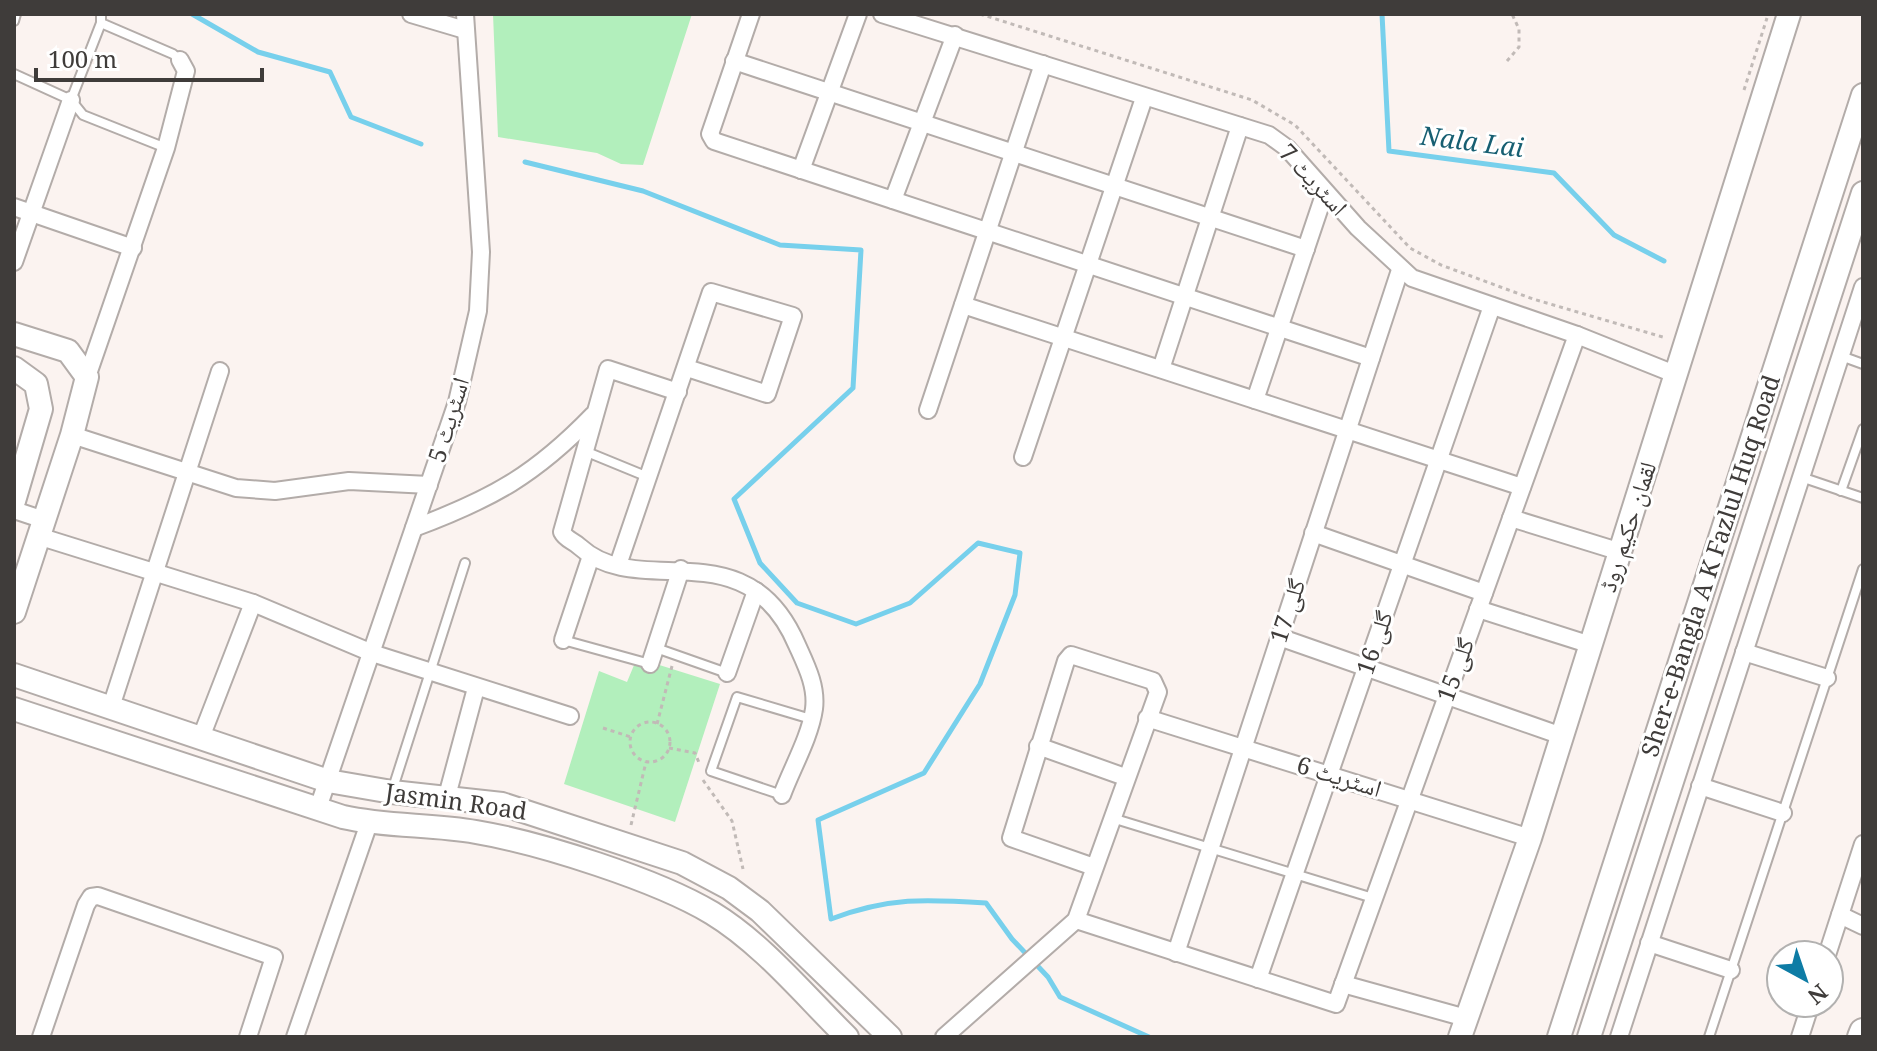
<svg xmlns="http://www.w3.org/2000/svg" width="1877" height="1051" viewBox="0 0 1877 1051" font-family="'Noto Serif','Noto Naskh Arabic',serif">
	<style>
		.green { fill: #b2efbc }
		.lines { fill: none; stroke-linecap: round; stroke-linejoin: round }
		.stream { stroke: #77d0ec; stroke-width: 5 }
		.lane-casing { stroke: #b3aca9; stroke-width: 12 }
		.street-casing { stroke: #b3aca9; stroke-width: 20 }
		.secondary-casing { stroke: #b3aca9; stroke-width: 26 }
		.primary-casing { stroke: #b3aca9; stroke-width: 30 }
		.path { stroke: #c1bab7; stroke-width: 3; stroke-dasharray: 4 4; stroke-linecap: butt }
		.lane { stroke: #fff; stroke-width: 8 }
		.street { stroke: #fff; stroke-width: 16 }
		.secondary { stroke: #fff; stroke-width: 22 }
		.primary { stroke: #fff; stroke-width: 26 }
		.labels { text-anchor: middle; stroke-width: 6; stroke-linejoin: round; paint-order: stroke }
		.street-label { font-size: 24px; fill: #3f3c3a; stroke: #fff }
		.water-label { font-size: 26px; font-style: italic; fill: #175f72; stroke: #fff }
	</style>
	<rect width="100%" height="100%" fill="#fbf3f0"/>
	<!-- green -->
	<g class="green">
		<path d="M493 14H692L643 165 621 164 597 153 498 137Z"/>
		<path d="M637 658 720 684 675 822 564 784 599 671 627 682Z"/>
	</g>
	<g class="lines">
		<!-- stream -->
		<g class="stream">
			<path d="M192 14 258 52 330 72 351 117 421 144"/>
			<path d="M1382 14 1389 151 1554 173 1614 235 1664 261"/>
			<path d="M525 162 643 191 780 245 861 250 853 388 734 499 760 563 797 603 856 624 910 603 978 543 1020 553 1015 595 980 684 924 773 818 820 831 919C889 897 926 899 986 903L1012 939 1048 977 1060 997 1149 1037"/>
		</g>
		<defs>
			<g id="lane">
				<path d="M101 14V23L173 54 180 60"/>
				<path d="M14 21 16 14"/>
				<path d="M14 74 71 100 83 115 166 148"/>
				<path d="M71 100 101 23"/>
				<path d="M1841 356 1863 364"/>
				<path d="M587 452 648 477"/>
				<path d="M1801 477 1863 498"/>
				<path d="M1841 491 1863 429"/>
				<path d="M563 640 650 664"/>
				<path d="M656 648 727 673"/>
				<path d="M392 791 465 563"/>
				<path d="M782 795 711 771 737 697 811 719"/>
				<path d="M1112 818 1373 898"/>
				<path d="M1709 1037 1863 569"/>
			</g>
			<g id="street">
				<path d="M411 14 465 30"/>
				<path d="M751 14 710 134 714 141 1371 358"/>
				<path d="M882 14 1269 135 1287 148 1358 228 1412 278 1577 335 1677 375"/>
				<path d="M734 61 1306 249"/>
				<path d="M801 170 858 14"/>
				<path d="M893 200 955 35"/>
				<path d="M14 207 133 248"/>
				<path d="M14 262 71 100"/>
				<path d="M963 305 1522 487"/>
				<path d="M1161 369 1240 126"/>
				<path d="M87 377 166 148 186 71 180 60"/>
				<path d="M678 392 608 369 562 532C566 540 573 540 580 547 640 602 746 526 797 645 806 665 817 686 814 709 810 737 792 768 782 795"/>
				<path d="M1255 400 1325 192"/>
				<path d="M928 410 1043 64"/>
				<path d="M72 435 236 488 275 491 349 481 429 485"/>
				<path d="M1023 457 1144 98"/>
				<path d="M14 510 44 520"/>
				<path d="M1511 518 1621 552"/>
				<path d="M414 528C492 499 535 475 593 415"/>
				<path d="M1313 533 1484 593"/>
				<path d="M38 536 253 603 372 653 570 716"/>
				<path d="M618 565 711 292 793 316 767 394 687 368"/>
				<path d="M1478 609 1591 645"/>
				<path d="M1279 637 1562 736"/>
				<path d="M563 640 590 559"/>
				<path d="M1744 652 1827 678"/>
				<path d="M650 664 681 569"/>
				<path d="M727 673 756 591"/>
				<path d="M110 710 220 371"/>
				<path d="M1147 718 1530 838"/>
				<path d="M200 740 253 603"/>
				<path d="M1038 746 1125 777"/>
				<path d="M1700 786 1783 813"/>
				<path d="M447 796 476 688"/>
				<path d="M318 808 457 402 478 311 481 252 465 14"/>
				<path d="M1840 915 1863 926"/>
				<path d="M1076 920 1336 1004 1577 335"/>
				<path d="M1649 943 1731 970"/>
				<path d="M1176 953 1400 270"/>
				<path d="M1827 955 1863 844"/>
				<path d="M1258 979 1492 306"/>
				<path d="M1343 984 1466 1018"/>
				<path d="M41 1037 86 905 91 897 98 896 274 957 248 1037"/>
				<path d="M295 1037 369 823"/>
				<path d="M944 1037 1076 920 1158 692 1153 681 1071 655 1066 661 1011 838 1094 867"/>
				<path d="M1619 1037 1863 287"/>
				<path d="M1800 1037 1811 1003"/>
			</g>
			<g id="secondary">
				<path d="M14 334 68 351 87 377 72 435 14 612"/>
				<path d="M14 368 36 384 41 409 14 501"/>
				<path d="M14 675 328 781 392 792 502 804 682 863 729 888 760 911 890 1037"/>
				<path d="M14 709 343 817C387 827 432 824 476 832 541 843 657 880 712 913 763 944 805 996 847 1037"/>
				<path d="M1460 1037 1530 838 1789 14"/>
				<path d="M1559 1037 1863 95"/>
				<path d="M1589 1037 1863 193"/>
			</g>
			<path id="primary" d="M1861 1037 1863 1032"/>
		</defs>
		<!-- lane casing -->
		<use href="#lane" class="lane-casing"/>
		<!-- street casing -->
		<use href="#street" class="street-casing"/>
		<!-- secondary casing -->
		<use href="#secondary" class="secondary-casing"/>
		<!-- primary casing -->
		<use href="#primary" class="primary-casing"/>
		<!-- path -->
		<g class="path">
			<path d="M980 14 1252 100 1295 125 1410 248 1441 265 1533 299 1666 338"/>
			<path d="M1507 61 1519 47V29L1512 14"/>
			<path d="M1744 90 1767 18"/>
			<circle cx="650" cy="742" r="20"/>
			<path d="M657 724 672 666"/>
			<path d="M603 728 631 737"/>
			<path d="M669 748 695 753 700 765"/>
			<path d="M703 780 732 821 743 869"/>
			<path d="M631 825 646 762"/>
		</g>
		<!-- lane -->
		<use href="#lane" class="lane"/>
		<!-- street -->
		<use href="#street" class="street"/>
		<!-- secondary -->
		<use href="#secondary" class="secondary"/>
		<!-- primary -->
		<use href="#primary" class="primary"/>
	</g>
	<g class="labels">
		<!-- street labels -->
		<g class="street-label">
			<text transform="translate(1313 180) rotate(47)" y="8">اسٹریٹ 7</text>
			<text transform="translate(449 420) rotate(-73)" y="8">اسٹریٹ 5</text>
			<text transform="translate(1628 527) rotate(-72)" y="8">لقمان حکیم روڈ</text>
			<text transform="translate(1711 566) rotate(-72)" y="8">Sher-e-Bangla A K Fazlul Huq Road</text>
			<text transform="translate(1288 611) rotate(-72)" y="8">گلی 17</text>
			<text transform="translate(1375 643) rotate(-71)" y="8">گلی 16</text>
			<text transform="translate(1456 670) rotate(-70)" y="8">گلی 15</text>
			<text transform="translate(1339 777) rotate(17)" y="8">اسٹریٹ 6</text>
			<text transform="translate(456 802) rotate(8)" y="8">Jasmin Road</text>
		</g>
		<!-- water labels -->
		<g class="water-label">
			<text transform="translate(1472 142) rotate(7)" y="9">Nala Lai</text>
		</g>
	</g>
	<!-- border -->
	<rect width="1877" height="1051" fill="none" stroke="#3f3c3a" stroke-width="32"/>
	<!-- north arrow -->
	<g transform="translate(1805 979) rotate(140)"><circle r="38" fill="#ffffff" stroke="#b2b1b0" stroke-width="2"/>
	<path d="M0-6L14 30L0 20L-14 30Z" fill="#0e7ca5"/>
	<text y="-12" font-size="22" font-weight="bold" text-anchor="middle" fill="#3f3c3a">N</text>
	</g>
	<!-- scale -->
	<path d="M36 68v12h226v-12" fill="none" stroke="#3f3c3a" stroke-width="4"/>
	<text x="48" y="68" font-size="24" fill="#3f3c3a" stroke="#ffffff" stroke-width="6" paint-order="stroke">100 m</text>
</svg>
